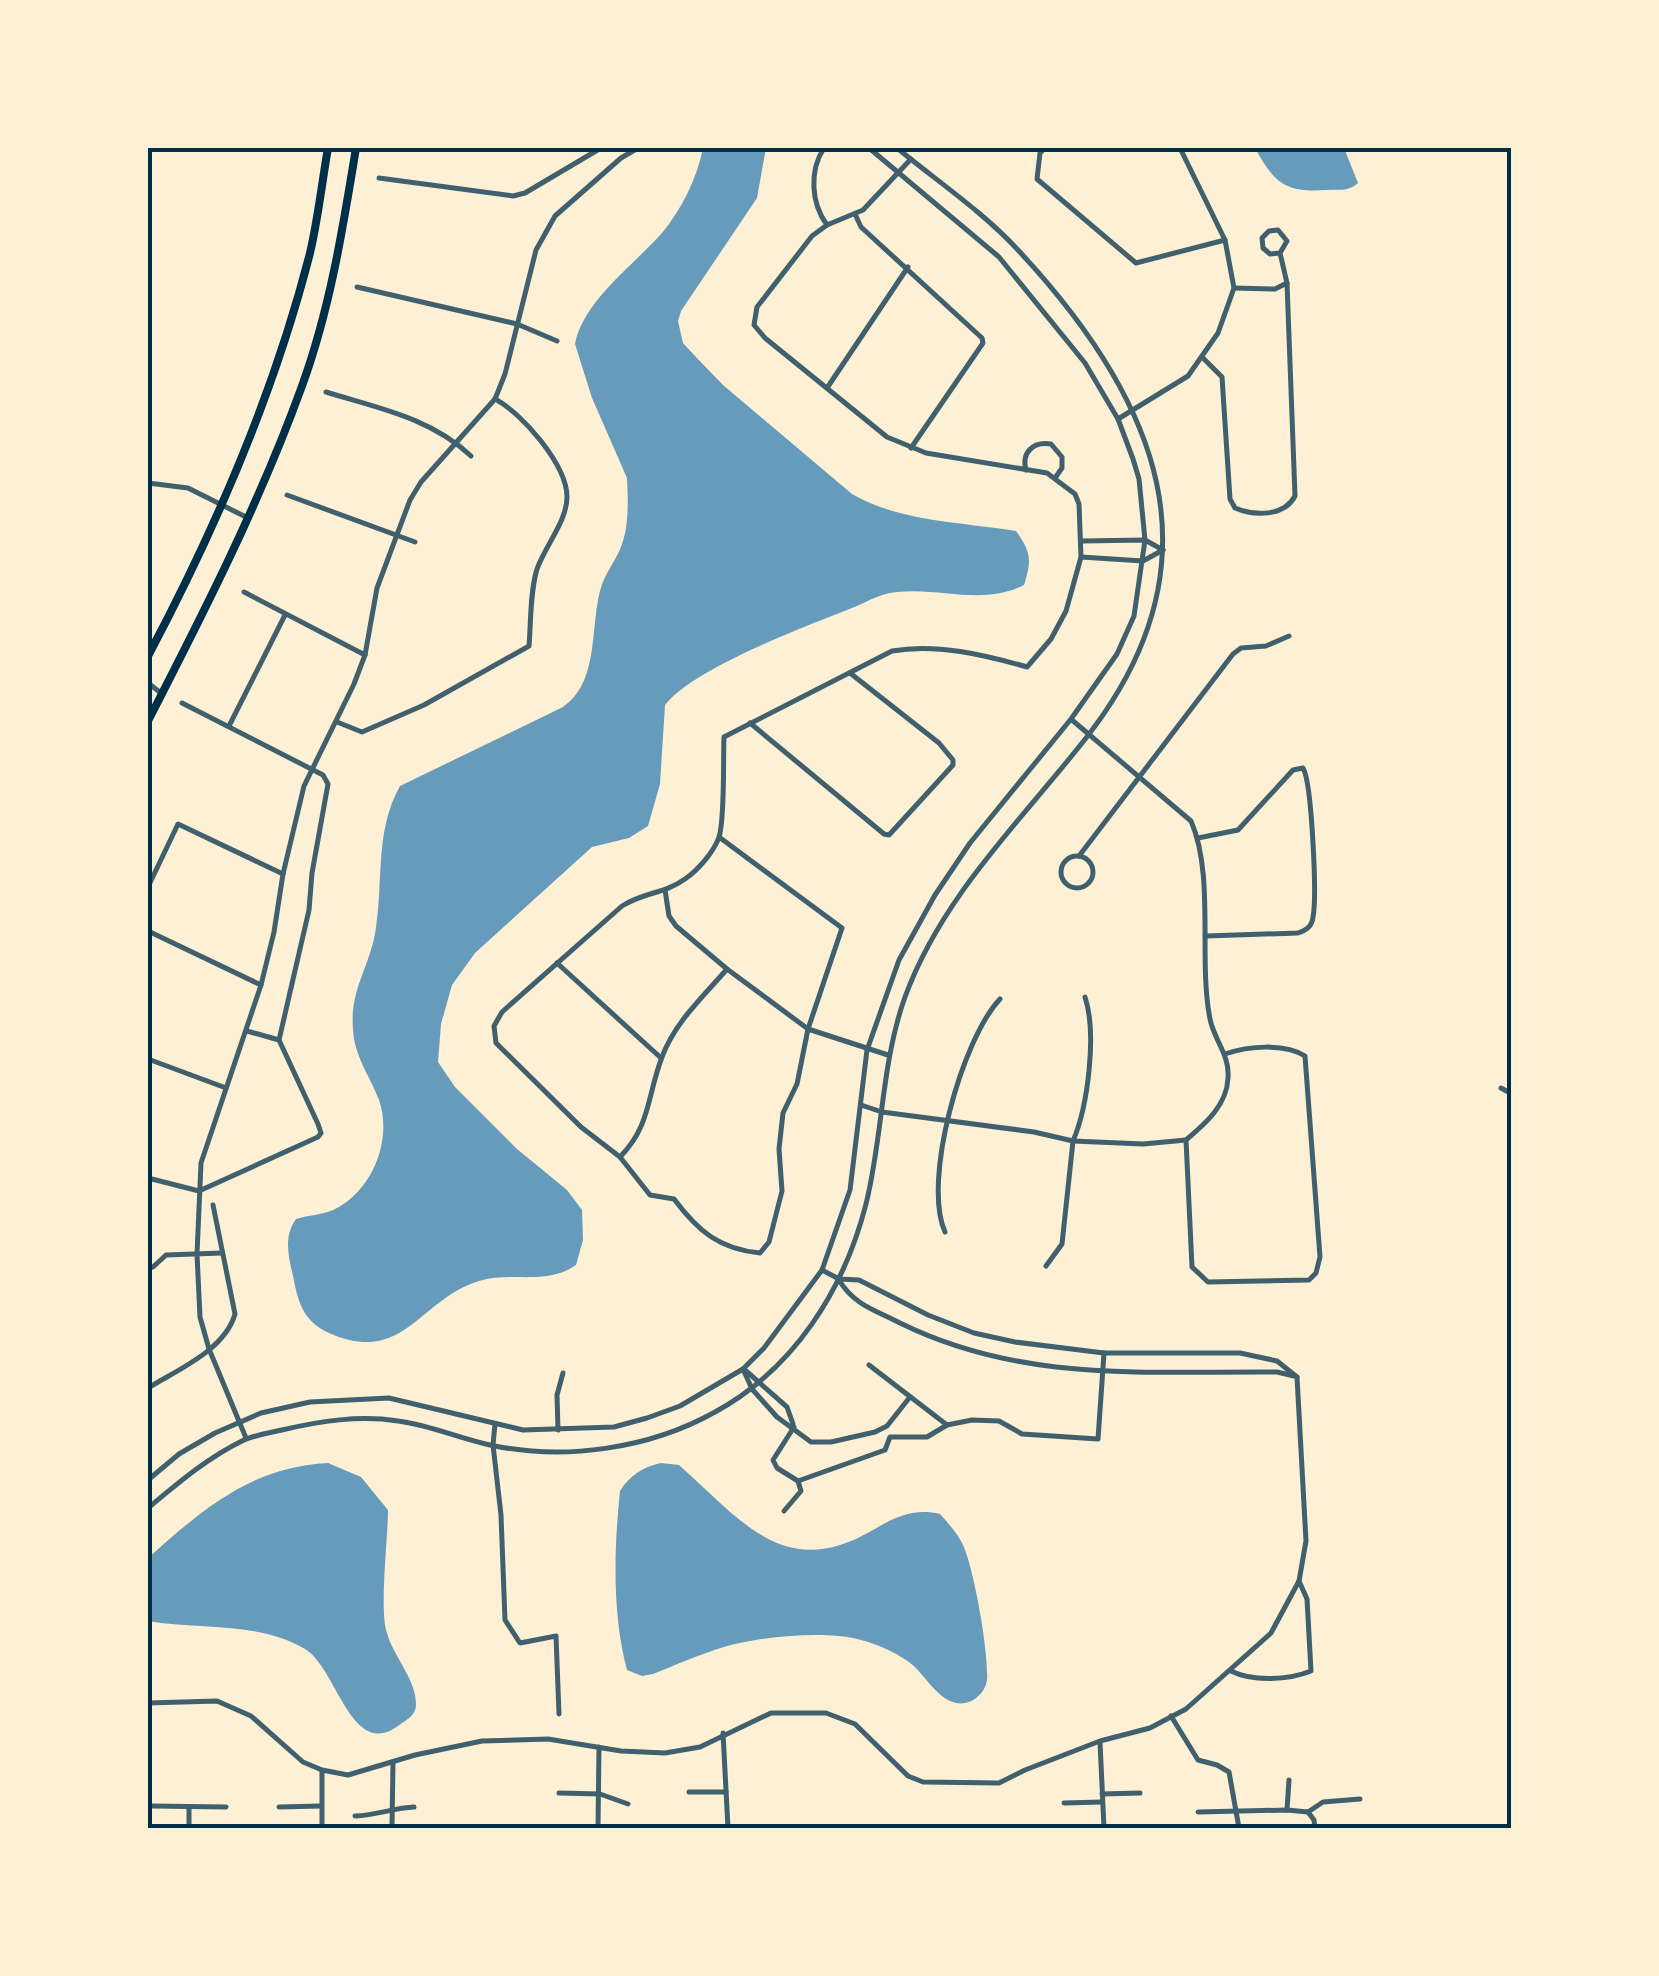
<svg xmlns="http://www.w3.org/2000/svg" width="1659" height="1976" viewBox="0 0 1659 1976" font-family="'PT Sans Narrow',sans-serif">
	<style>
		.water { fill: #669bbc }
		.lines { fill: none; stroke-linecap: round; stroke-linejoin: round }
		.minor { stroke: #3f606c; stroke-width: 5 }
		.secondary { stroke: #003049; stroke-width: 8 }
		.neatline { fill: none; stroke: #003049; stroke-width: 4 }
	</style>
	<rect width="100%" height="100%" fill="#fdf0d5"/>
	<!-- water -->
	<g class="water">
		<path d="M703 148H766L757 198 681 311 678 321 683 343 695 356 723 385 852 494C900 522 962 522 1016 531 1031 552 1032 560 1024 585 983 606 941 587 897 592 877 594 864 604 847 610 801 628 693 669 665 705L660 784 648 826 629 838 592 847 475 953 452 985 441 1024 438 1062 455 1087 517 1149 567 1190 582 1210 583 1240 576 1265C546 1286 512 1271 479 1281 418 1300 404 1366 329 1333 307 1323 300 1308 295 1286 291 1263 281 1240 296 1219 309 1215 321 1215 333 1210 372 1192 393 1140 379 1100 370 1076 354 1056 353 1029 350 990 368 970 375 934 384 884 374 832 400 786L563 707C599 682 590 630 600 591 604 573 618 559 623 541 629 523 628 497 627 478L592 398 575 344C583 301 634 265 662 233 682 209 697 178 703 148Z"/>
		<path d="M1255 148H1344L1358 183C1348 192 1339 189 1327 190 1286 193 1274 183 1255 148Z"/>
		<path d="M328 1463 361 1477 388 1510C388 1539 379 1610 387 1633 393 1656 416 1679 416 1704 416 1716 406 1720 398 1726 351 1760 337 1668 305 1649 258 1621 199 1630 148 1621V1558C203 1509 251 1467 328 1463Z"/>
		<path d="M661 1463 679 1465C742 1521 785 1582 873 1530 895 1517 914 1508 940 1514 948 1523 958 1534 963 1545 974 1569 989 1653 987 1680 986 1689 978 1699 969 1702 942 1711 926 1674 909 1662 892 1650 872 1642 853 1638 820 1631 757 1637 724 1647 700 1654 676 1665 653 1674L642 1676 627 1670C612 1614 614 1548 620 1491 630 1475 643 1467 661 1463Z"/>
	</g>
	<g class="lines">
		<!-- minor -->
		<g class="minor">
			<path d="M824 148C809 171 811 203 827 225"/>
			<path d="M1045 148 1040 153 1037 179 1136 263 1225 240"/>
			<path d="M379 178 513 196 525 193 601 148"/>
			<path d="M855 214 861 227 982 338 983 343 911 448"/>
			<path d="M357 287 517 324 557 341"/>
			<path d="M1234 288 1275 289 1287 283"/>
			<path d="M1203 358 1222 377 1230 499 1235 508C1254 516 1284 517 1295 496L1287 283 1280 253 1287 241 1278 230 1269 231 1262 238 1263 248 1270 254 1280 253"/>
			<path d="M827 388 908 267"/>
			<path d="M326 392C378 408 431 418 471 456"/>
			<path d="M1118 419 1188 376 1218 333 1234 288 1225 240 1180 148"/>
			<path d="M1026 470C1021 452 1034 441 1051 444L1062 457V468L1055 478"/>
			<path d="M148 483 188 488 248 518"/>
			<path d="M287 495 415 542"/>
			<path d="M1082 541 1145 540 1163 550"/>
			<path d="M1081 557 1143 561 1163 550"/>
			<path d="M244 592 365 655"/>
			<path d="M148 683 161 693"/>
			<path d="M182 703 323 775 328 784 312 873 309 910 279 1040"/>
			<path d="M1072 720 1191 821C1215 876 1198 959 1210 1019 1214 1040 1230 1055 1228 1078 1227 1105 1206 1123 1186 1140L1192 1267 1208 1282 1309 1280 1316 1273 1320 1257 1305 1056C1285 1043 1248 1046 1225 1054"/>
			<path d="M337 722 362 732 424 705 529 646C531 622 530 592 537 569 545 546 567 521 567 497 567 465 522 413 495 399"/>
			<path d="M750 723 884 834 889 835 953 765V760L939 743 850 673"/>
			<path d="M229 726 285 615"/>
			<path d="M719 837 842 928 808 1029 797 1084 783 1113 779 1149 782 1191 769 1242 760 1253C719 1249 698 1231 674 1199L650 1195 620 1157 581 1127 496 1043 494 1026 502 1012 622 906C644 892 664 894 685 879 697 871 714 852 719 837 725 820 723 759 724 737L892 651C936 643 985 655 1027 667L1051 639 1066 611 1081 557 1079 504 1075 494 1047 473 926 453 887 437 765 338 754 325 757 307 812 236 827 225 863 210 911 159"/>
			<path d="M1198 838 1238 830 1293 770 1303 768C1312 783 1317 897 1313 917 1312 927 1306 930 1298 933L1206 936"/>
			<circle cx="1077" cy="872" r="16"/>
			<path d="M1079 856 1233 654 1241 648 1266 646 1289 636"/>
			<path d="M148 887 178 824 283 874"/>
			<path d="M665 890 669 916 676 926 727 969 808 1029 888 1055"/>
			<path d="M148 931 261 985"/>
			<path d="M557 963 661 1058"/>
			<path d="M148 1059 226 1088"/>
			<path d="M1501 1088 1512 1094"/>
			<path d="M861 1105 882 1112 1034 1132 1073 1141 1143 1144 1186 1140"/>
			<path d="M620 1157C651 1125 647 1096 662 1057 675 1022 703 997 727 969"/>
			<path d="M148 1178 199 1191 318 1137 321 1133 318 1124 279 1040 247 1031"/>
			<path d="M945 1232C922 1181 962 1039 1000 999"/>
			<path d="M1046 1266 1062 1244 1073 1141C1088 1106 1097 1033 1085 997"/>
			<path d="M153 1267 166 1255 222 1253"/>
			<path d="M822 1270 839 1279 859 1280 928 1315 974 1333 1015 1342 1104 1353H1240L1277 1361 1297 1377"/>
			<path d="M839 1280C854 1305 875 1310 900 1323 1022 1383 1145 1371 1277 1372L1294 1376"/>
			<path d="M869 1365 947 1425 972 1420 999 1421 1022 1434 1098 1439 1104 1353"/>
			<path d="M743 1369 752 1389 777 1417 811 1442H831L875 1432 887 1426 910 1397"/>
			<path d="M745 1370 787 1407 793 1424"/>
			<path d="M148 1388C177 1370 225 1350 235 1314L213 1205"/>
			<path d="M495 1424 493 1445 501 1515 505 1620 520 1643 556 1636 559 1714"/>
			<path d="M558 1430 557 1395 563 1373"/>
			<path d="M246 1438 209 1349 200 1317 197 1254 201 1163 261 985 274 932 283 874 304 786 354 684 365 655 377 588 410 500 421 482 495 399 505 374 536 250 555 216 621 158 638 148"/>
			<path d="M148 1480 179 1454 215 1433 261 1413 310 1402 389 1398 523 1430 614 1427 647 1418 680 1406 743 1369 764 1348 822 1270 850 1190 867 1050 899 960 935 895 970 843 1071 719 1117 654 1134 616 1145 540 1139 479 1133 459 1118 419 1085 363 999 257 869 148"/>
			<path d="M798 1481 885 1450 890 1437H927L947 1425"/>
			<path d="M148 1508C177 1484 207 1458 242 1441 254 1435 269 1433 282 1430 320 1421 359 1415 398 1421 429 1425 459 1438 490 1445 564 1461 649 1449 715 1412 794 1369 844 1290 866 1204 883 1136 881 1064 905 997 942 896 1021 821 1086 738 1226 560 1157 399 1018 250 983 212 937 181 897 148"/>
			<path d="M784 1511 801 1491 798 1481 777 1468 773 1460 794 1427"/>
			<path d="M1231 1671C1253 1682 1289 1680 1311 1671L1307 1599 1299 1581 1306 1541 1297 1377"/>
			<path d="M148 1703 217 1701 251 1716 303 1762 322 1770 348 1775 415 1755 482 1741 548 1739 621 1751 665 1753 700 1747 771 1713H826L855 1724 908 1776 923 1782 999 1783 1025 1770 1100 1741 1150 1728 1186 1709 1271 1633 1299 1581"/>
			<path d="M1171 1716 1198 1760 1217 1765 1229 1772 1239 1828"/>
			<path d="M723 1733 728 1828"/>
			<path d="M1100 1742 1104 1828"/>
			<path d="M689 1792H726"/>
			<path d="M559 1793 600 1794 628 1804"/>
			<path d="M1102 1794 1140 1793"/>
			<path d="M1064 1803 1102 1802"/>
			<path d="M151 1806 226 1807"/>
			<path d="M189 1807V1828"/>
			<path d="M279 1807 321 1806"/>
			<path d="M1287 1810 1289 1780"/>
			<path d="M1198 1812 1287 1810 1308 1812 1323 1802 1360 1799"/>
			<path d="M1308 1812 1314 1820 1315 1828"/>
			<path d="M355 1816C378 1815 393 1808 414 1807"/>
			<path d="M322 1828V1772"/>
			<path d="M392 1828 393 1762"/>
			<path d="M598 1828 599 1747"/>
		</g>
		<!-- secondary -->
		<g class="secondary">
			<path d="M148 656C216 528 274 394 310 253 318 219 322 182 328 148"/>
			<path d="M148 721C204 612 260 502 302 386 330 309 343 228 356 148"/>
		</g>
	</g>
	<!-- border -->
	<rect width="1659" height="1976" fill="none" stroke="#fdf0d5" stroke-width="300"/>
	<rect x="150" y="150" width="1359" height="1676" class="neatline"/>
</svg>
